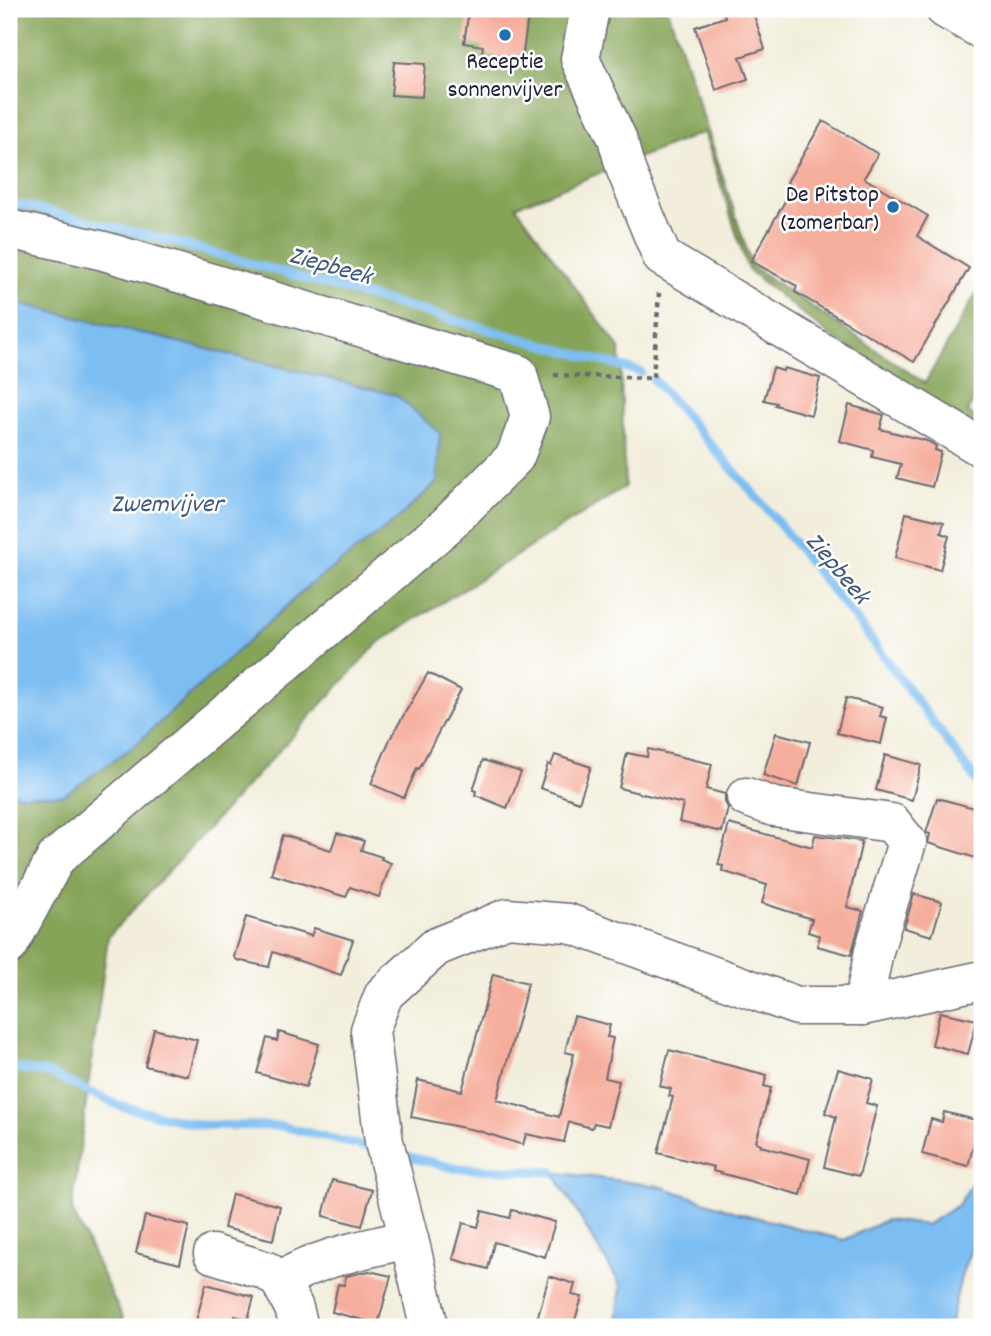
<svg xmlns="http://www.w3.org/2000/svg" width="991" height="1336" viewBox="0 0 991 1336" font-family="Dekko,sans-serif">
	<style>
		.forest { fill: #86a458; stroke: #54634a; stroke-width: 2 }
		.water { fill: #7dbef2; stroke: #507096; stroke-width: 2 }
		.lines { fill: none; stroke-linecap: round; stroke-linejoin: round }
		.stream { stroke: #7dbef2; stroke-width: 9 }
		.building { fill: #f6ae9c }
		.minor-casing { stroke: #6b6973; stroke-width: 41 }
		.path { stroke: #6b6973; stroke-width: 4.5; stroke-dasharray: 5 5; stroke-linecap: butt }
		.minor { stroke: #fff; stroke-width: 38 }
		.poi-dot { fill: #1f6fb2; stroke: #fff; stroke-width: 2.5 }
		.labels { text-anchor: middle; stroke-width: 5; stroke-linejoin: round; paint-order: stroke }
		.poi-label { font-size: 24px; fill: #22223b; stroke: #fff }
		.water-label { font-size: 26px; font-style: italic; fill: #42597b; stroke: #fff }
	</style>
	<rect width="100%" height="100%" fill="#fff"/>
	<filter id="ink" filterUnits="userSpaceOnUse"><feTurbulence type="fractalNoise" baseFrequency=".0143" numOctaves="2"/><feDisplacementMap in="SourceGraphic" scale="14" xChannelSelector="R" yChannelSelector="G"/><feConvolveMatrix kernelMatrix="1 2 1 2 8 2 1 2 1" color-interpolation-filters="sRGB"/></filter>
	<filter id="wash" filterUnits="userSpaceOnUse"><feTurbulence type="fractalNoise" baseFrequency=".00686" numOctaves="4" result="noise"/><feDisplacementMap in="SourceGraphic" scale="28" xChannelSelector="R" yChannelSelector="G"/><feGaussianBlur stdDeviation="1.57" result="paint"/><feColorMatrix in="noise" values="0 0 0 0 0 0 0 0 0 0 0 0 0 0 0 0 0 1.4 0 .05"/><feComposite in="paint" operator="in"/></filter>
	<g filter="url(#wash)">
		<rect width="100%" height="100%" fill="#f2eedb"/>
		<!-- forest -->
		<path class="forest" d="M9 9H668L752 266 925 383 982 283V386L967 412 982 422V431L829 335 748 270 704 132 516 206 620 349 625 487 378 643 108 937 72 1210 127 1327H9V792L21 795 134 746 307 587 394 522 437 482 396 395 9 301Z"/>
		<!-- water -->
		<g class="water">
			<path d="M9 301 396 395 440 433 437 482 394 522 307 587 134 746 64 795H21L9 792Z"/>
			<path d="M982 1168V1240L975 1239 962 1273 949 1327H616L621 1286 553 1172 659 1186 736 1212 844 1240 886 1220 926 1225 958 1205Z"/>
		</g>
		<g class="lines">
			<!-- stream -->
			<g class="stream">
				<path d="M9 202 170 241 641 372"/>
				<path d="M654 380 763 504 861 626 982 788"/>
				<path d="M9 1067 48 1073 120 1106 200 1125 281 1126 375 1149"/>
				<path d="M396 1154 455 1168 553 1172"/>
			</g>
		</g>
		<g id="blocks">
			<!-- building -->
			<g class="building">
				<path d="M469 9H529L522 60 482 54 483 46 464 43Z"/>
				<path d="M723 9H752L765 49 740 57 748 79 716 90 695 27 725 17Z"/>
				<path d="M394 62 425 64 422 97 391 95Z"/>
				<path d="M823 121 878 154 864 178 928 216 917 236 969 268 914 362 795 292 797 286 751 261 793 187 787 182Z"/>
				<path d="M773 368 783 371 784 368 820 378 811 415 775 405 776 403 764 400Z"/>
				<path d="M849 405 884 415 880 429 927 441 936 446 935 450 941 452 932 487 897 478 901 464 872 457 873 450 840 441Z"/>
				<path d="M906 513 944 522 941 533 949 536 940 570 895 558Z"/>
				<path d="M428 673 461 690 419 769 417 768 404 798 371 784 390 739Z"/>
				<path d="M846 698 883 707 880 716 887 718 881 744 837 733Z"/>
				<path d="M776 733 810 742 798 786 763 775Z"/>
				<path d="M648 749 712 764 706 789 725 794V802L728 808 722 832 679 822 683 804 619 788 627 753 647 757Z"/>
				<path d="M555 755 591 767 579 802 540 788 548 764 551 765Z"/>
				<path d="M885 755 921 765 912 800 876 790Z"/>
				<path d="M483 760 521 772 507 808 475 795 476 791 473 790Z"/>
				<path d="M937 798 982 810V860L928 843 930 834 926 833Z"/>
				<path d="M729 824 812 847 815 835 862 841 847 907 863 911 851 955 817 946 820 936 808 932 812 919 762 903 767 885 722 871 723 866 718 865Z"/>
				<path d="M337 833 364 841 361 850 382 857 381 859 391 863 379 897 350 887 346 897 271 874 283 835 331 850Z"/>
				<path d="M914 894 942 902 932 936 904 928Z"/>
				<path d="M246 917 311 936 314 928 353 940 341 975 273 952 269 967 237 960 234 957Z"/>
				<path d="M493 974 528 983 497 1100 559 1117 574 1054 565 1052 574 1016 610 1025 607 1037 613 1038 605 1078 619 1081 608 1126 594 1123 592 1128 569 1122 564 1142 526 1134 523 1145 479 1131 411 1117 418 1080 462 1091Z"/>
				<path d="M940 1012 977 1020 968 1054 932 1045Z"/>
				<path d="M154 1029 197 1040 188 1076 145 1066Z"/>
				<path d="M279 1032 319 1044 306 1087 257 1073 267 1038 277 1041Z"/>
				<path d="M669 1050 767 1075 764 1086 771 1088 756 1142 761 1144 760 1146 810 1159 801 1195 713 1171 714 1167 658 1153 673 1097 669 1096 671 1089 660 1086Z"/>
				<path d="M838 1069 873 1079 866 1103 877 1106 859 1176 824 1167 836 1117 825 1113Z"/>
				<path d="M944 1112 980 1121 968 1166 922 1154 931 1119 942 1122Z"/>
				<path d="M332 1180 372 1190 362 1226 323 1216Z"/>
				<path d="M232 1194 280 1206 273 1240 224 1228Z"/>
				<path d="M512 1210 555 1222 545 1257 494 1242 488 1269 453 1259 463 1223 478 1227 482 1211 510 1218Z"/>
				<path d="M145 1216 189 1226 180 1264 136 1253Z"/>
				<path d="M369 1271 391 1276 378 1324 332 1312 338 1284 344 1285 346 1276Z"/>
				<path d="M549 1276 575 1284 572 1295 582 1297 573 1327H550L536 1323Z"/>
				<path d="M206 1284 254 1297 248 1319 235 1316 232 1327H197L198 1322 196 1321Z"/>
			</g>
		</g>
	</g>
	<g filter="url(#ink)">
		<use href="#blocks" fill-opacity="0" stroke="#6b6973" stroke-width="2"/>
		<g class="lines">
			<defs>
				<g id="minor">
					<path d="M590 9 580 59 617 138 626 170 662 257 982 448"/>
					<path d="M945 9 982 30"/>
					<path d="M9 229 104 251 518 374 530 417 515 457 447 525 56 858 9 945"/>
					<path d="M746 797 774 807 892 823 907 842 874 951 863 1006"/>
					<path d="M213 1254 267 1271 280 1281"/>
					<path d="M299 1327 294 1308 280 1281C318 1257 366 1249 409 1239"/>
					<path d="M429 1327 412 1251 384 1142 370 1030 384 994 436 947 507 918 568 923 797 1006H863L982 980"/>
				</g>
			</defs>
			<!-- minor casing -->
			<use href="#minor" class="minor-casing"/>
			<!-- path -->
			<path class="path" d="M554 375 653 378 659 293"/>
			<!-- minor -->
			<use href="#minor" class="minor"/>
		</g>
	</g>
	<!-- markers -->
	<g class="poi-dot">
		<circle cx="505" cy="35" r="7"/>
		<circle cx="893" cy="207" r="7"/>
	</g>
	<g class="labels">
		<!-- poi labels -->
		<g class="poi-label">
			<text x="505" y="68">Receptie<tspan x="505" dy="28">sonnenvijver</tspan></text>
			<text x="879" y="201" text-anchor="end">De Pitstop<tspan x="879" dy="28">(zomerbar)</tspan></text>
		</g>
		<!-- water labels -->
		<g class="water-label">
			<text transform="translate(331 264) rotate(16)" y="9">Ziepbeek</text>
			<text x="167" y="511">Zwemvijver</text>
			<text transform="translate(839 567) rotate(50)" y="9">Ziepbeek</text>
		</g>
	</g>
	<!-- margin -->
	<rect width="991" height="1336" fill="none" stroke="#fff" stroke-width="35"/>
</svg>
